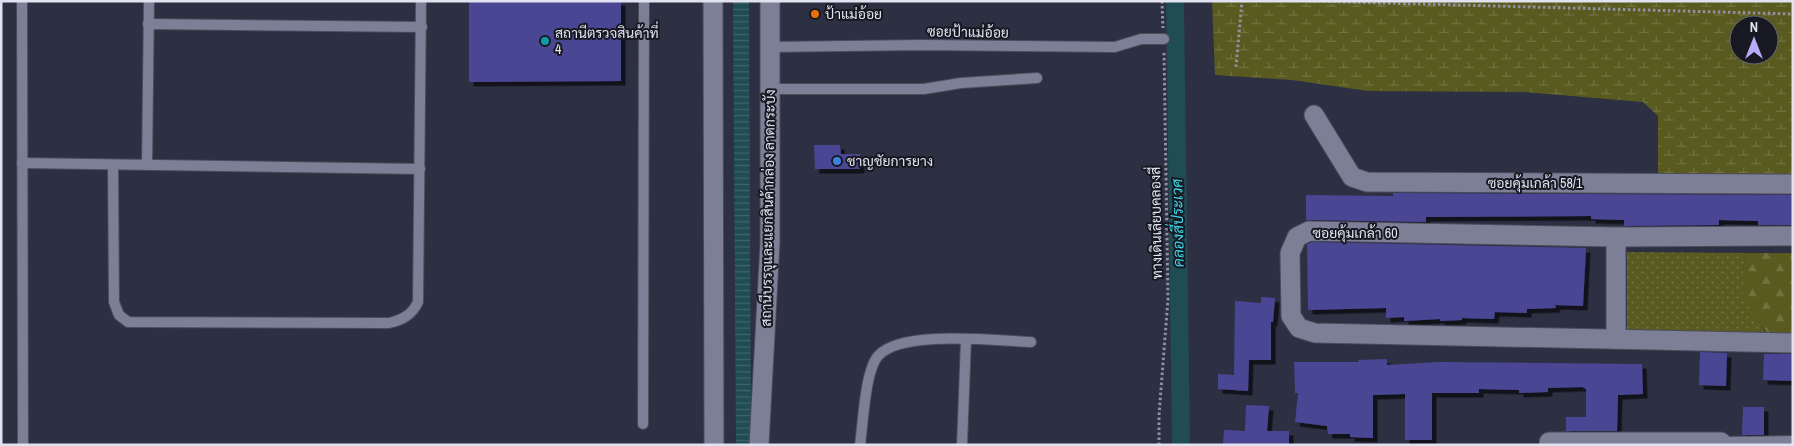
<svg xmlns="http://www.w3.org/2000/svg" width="1794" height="446" viewBox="0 0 1794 446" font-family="'Archivo Narrow',Sarabun,sans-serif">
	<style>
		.grass { fill: url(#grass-dots) }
		.forest { fill: url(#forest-firs) }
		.wetland { fill: url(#wetland-marsh); fill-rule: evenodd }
		.water { fill: url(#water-rules) }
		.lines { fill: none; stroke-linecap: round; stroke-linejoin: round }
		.canal { stroke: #204c53; stroke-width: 18 }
		.building { fill: #484794; filter: url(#shadow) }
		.lane-casing { stroke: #4b4c5c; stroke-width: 12 }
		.street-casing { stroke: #4b4c5c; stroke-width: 21 }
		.path { stroke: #9091a1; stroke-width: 3; stroke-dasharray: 2.5 2.5; stroke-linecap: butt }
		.lane { stroke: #7d7f96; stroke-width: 10 }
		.street { stroke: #7d7f96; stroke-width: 19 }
		.food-dot { fill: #e8710a; stroke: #171821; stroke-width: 2 }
		.culture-dot { fill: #0f9aa8; stroke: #171821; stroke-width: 2 }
		.shop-dot { fill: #3f7fe0; stroke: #171821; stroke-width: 2 }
		.labels { text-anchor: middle; stroke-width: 4; stroke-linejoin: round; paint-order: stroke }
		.poi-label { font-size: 14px; fill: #e2e3f0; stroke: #171821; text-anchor: start }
		.street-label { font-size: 14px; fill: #e2e3f0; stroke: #171821 }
		.water-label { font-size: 15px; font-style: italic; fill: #41d5e9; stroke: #171821 }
	</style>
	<defs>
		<pattern id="grass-dots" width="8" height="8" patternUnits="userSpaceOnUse" patternTransform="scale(1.25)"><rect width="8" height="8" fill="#595a1f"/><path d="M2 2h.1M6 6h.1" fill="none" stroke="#717240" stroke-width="1.8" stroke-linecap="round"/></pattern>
		<pattern id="forest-firs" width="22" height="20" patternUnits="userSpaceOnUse" patternTransform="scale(1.25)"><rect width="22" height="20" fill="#595a1f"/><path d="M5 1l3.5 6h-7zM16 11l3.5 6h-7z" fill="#717240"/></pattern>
		<pattern id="wetland-marsh" width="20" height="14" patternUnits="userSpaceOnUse" patternTransform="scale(1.25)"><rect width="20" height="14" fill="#595a1f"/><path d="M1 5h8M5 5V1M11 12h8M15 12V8" fill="none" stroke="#717240"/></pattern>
		<pattern id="water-rules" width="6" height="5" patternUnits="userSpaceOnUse" patternTransform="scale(1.25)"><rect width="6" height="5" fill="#204c53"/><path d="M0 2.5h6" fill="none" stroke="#40666c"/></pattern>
		<filter id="shadow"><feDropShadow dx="4.5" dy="4.5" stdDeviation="0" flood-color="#0009"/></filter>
	</defs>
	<rect width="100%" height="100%" fill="#2d2f42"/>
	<!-- grass -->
	<path class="grass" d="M1627 252 1745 253 1742 291 1767 335 1627 330Z"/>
	<!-- forest -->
	<path class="forest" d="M1745 253H1793V336L1769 335 1754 316 1741 291Z"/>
	<!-- wetland -->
	<path class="wetland" d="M1212 1H1793V175L1658 174V116L1643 102 1523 92 1368 91 1292 80 1215 75ZM1739 25H1769V55H1739Z"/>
	<!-- water -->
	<path class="water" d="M733 1H749L751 445H736Z"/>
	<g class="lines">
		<!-- canal -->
		<path class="canal" d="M1175 1 1181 445"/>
	</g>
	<!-- building -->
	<g class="building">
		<path d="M469 1H621V81L469 82Z"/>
		<path d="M814 145H840L841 154H860V169H815Z"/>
		<path d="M1393 193 1793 195V225H1758V221L1719 220V225L1624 226V220L1591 219V216L1426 217V222L1306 220V195L1393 196Z"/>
		<path d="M1312 242 1586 248 1583 306 1555 305 1556 308 1527 309V313L1495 312 1494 319 1462 318V320L1440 321V319L1404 321V317L1386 318V308L1308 310 1307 244Z"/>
		<path d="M1261 297 1275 298 1273 322H1271V360H1249L1248 391 1218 389V374L1234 375 1235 301 1261 303Z"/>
		<path d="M1700 352 1727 353 1726 386 1699 385Z"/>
		<path d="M1764 354H1793V381L1763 380Z"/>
		<path d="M1387 359V365L1439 362 1642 364 1643 394 1618 395 1617 431H1566V417H1586V389L1582 387 1548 388V392L1519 393V390L1479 389V393H1432V440H1405V394L1373 395V438L1350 437V434H1328L1327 426 1295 422 1298 393H1295L1294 362H1359L1358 360Z"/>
		<path d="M1246 405 1269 406 1267 431H1289V445H1223L1224 430 1245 431Z"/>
		<path d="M1743 407H1764V435H1742Z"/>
	</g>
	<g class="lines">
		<defs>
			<g id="lane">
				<path d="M22 1 23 445"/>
				<path d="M148 24 422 27"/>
				<path d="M770 47 921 45 1115 47 1141 39H1164"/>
				<path d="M770 89H924L961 83 1037 78"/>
				<path d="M22 163 420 169"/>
				<path d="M113 165 114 302 119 315 128 322 389 323C402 320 412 315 418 302L421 1"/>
				<path d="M147 165 149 1"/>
				<path d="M643 424 644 1"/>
				<path d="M1721 442 1793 441"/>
				<path d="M860 445C863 424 865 371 878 356 901 329 997 341 1031 342"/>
				<path d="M962 445 966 340"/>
			</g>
			<g id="street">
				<path d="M713 1 714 445"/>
				<path d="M1314 115 1352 177 1367 182 1793 184"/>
				<path d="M1793 236 1616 237 1309 231 1297 237 1290 253 1291 316 1299 328 1315 333 1793 343"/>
				<path d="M1616 339V237"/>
				<path d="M1549 442H1721"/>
				<path d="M759 445 770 243V1"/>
			</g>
		</defs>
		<!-- lane casing -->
		<use href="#lane" class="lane-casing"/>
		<!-- street casing -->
		<use href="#street" class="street-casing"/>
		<!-- path -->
		<g class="path">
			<path d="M1162 1 1163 28"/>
			<path d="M1308 1 1793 14"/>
			<path d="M1236 67 1242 1"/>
			<path d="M1159 445V415L1168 299 1164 52"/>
		</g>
		<!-- lane -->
		<use href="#lane" class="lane"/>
		<!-- street -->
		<use href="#street" class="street"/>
	</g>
	<!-- markers -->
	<circle class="food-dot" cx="815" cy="14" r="5"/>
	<circle class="culture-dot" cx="545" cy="41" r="5"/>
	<circle class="shop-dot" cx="837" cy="161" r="5"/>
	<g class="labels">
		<!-- poi labels -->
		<g class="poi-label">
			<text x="825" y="19">ป้าแม่อ้อย</text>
			<text x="555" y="38">สถานีตรวจสินค้าที่<tspan x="555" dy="16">4</tspan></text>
			<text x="847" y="166">ชาญชัยการยาง</text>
		</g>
		<!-- street labels -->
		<g class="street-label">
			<text transform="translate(968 32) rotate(1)" y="5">ซอยป้าแม่อ้อย</text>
			<text x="1535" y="188">ซอยคุ้มเกล้า 58/1</text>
			<text transform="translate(768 208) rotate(-89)" y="5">สถานีบรรจุและแยกสินค้ากล่อง ลาดกระบัง</text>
			<text transform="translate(1156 223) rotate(-91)" y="5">ทางเดินเลียบคลองสี่</text>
			<text x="1355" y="238">ซอยคุ้มเกล้า 60</text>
		</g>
		<!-- water labels -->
		<g class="water-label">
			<text transform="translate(1178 223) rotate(-91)" y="5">คลองสี่ประเวศ</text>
		</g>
	</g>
	<!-- border -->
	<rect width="1794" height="446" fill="none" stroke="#e2e3f0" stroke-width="5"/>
	<!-- north arrow -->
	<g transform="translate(1754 40)"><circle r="24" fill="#171821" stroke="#686974"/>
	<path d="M0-4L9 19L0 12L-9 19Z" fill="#b7abf8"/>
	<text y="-8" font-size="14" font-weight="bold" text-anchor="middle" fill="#e2e3f0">N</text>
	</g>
</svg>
